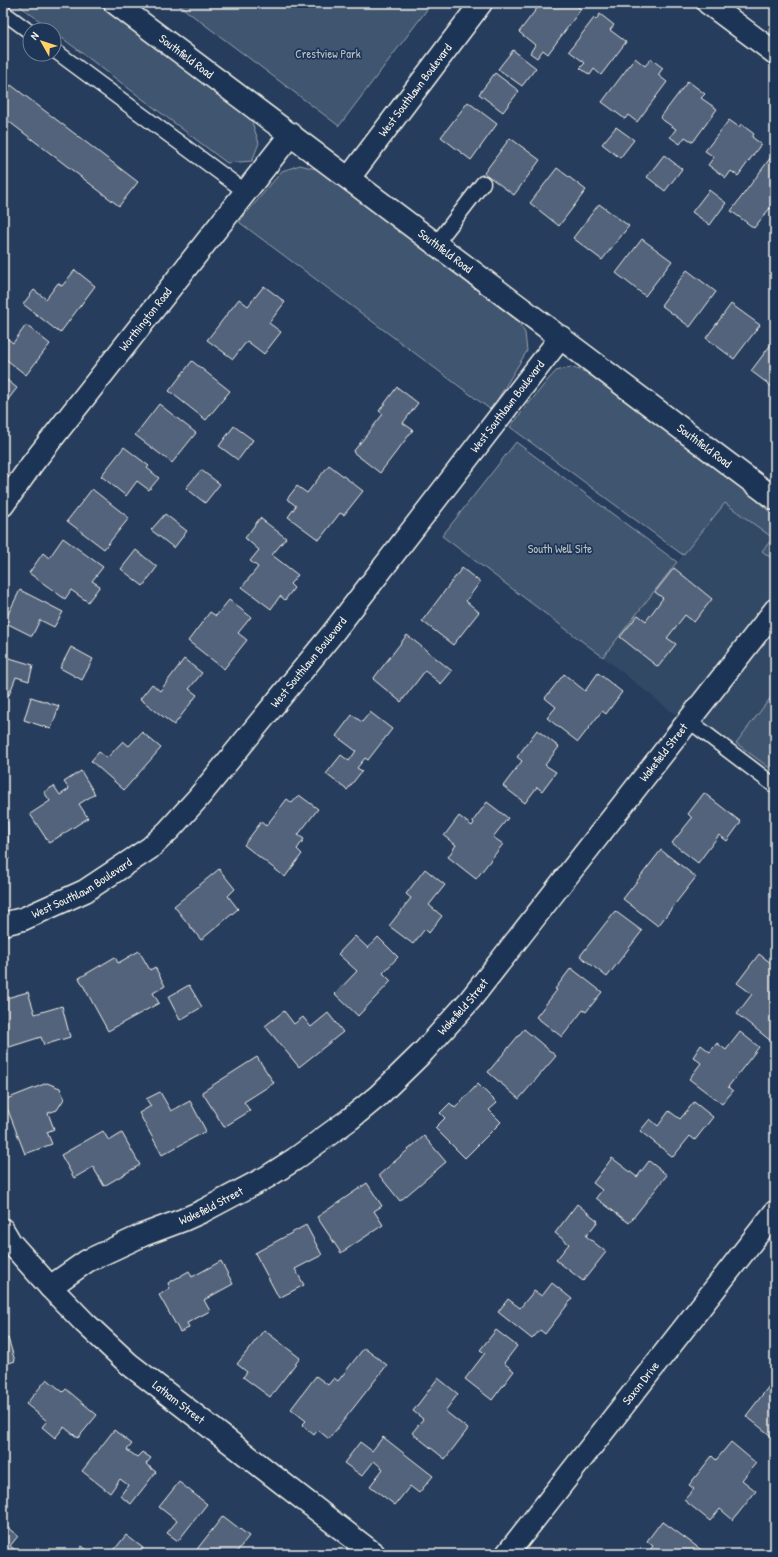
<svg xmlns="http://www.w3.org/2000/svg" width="778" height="1557" viewBox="0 0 778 1557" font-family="'Patrick Hand',sans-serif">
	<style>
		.built { fill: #334966 }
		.green { fill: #40546f; stroke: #9aa2ac }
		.building { fill: #52647b; stroke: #f4f1e8 }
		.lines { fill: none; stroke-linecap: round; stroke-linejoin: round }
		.service-casing { stroke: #f4f1e8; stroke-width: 17 }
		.minor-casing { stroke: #f4f1e8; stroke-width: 25 }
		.secondary-casing { stroke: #f4f1e8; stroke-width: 25 }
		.service { stroke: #1d3557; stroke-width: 14 }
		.minor { stroke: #1d3557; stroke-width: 22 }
		.secondary { stroke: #1d3557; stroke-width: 22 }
		.labels { text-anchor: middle; stroke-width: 3.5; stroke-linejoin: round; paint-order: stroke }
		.park-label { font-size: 12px; fill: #bec2c4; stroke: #1d3557 }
		.street-label { font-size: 12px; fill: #f4f1e8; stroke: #1d3557 }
	</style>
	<rect width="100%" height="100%" fill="#263d5d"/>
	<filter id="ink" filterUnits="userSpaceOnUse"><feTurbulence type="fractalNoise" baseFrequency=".025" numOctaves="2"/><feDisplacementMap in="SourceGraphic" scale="8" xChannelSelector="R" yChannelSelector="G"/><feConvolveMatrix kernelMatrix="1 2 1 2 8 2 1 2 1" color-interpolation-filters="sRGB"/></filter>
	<g filter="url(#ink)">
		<!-- built -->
		<path class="built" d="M725 502 775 532V794L603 657Z"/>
		<!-- green -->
		<g class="green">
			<path d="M16 3H96L251 119 259 143 252 161 227 163Z"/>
			<path d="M176 3H432L339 126Z"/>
			<path d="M300 165 316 169 518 321 525 333 527 351 491 410 239 222 282 171Z"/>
			<path d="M571 367 588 373 741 486 775 517V561L762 551 773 538 725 503 683 555 510 427 546 382 556 371Z"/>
			<path d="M516 442 677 562 603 657 442 536Z"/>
			<path d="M775 692V772L736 743Z"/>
		</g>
		<!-- building -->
		<g class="building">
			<path d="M541 3H573L581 9 548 54 543 50 537 58 530 53 535 45 519 32Z"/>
			<path d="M600 14 614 25 610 30 626 42 601 75 594 69 590 75 580 68 585 63 569 51 594 18 596 20Z"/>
			<path d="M513 50 536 68 522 86 498 69Z"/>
			<path d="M635 58 645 66 651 59 663 68 658 75 667 82 637 122 628 115 625 119 602 102Z"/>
			<path d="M495 73 519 91 503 112 479 94Z"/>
			<path d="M688 81 705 94 701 98 717 109 693 142 685 137 680 144 670 137 676 129 660 118Z"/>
			<path d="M11 85 138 182 119 206 3 117V97Z"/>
			<path d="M468 102 497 124 471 160 441 137Z"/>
			<path d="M729 120 739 127 741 124 754 134 752 137 761 144 738 176 731 171 726 178 708 165 714 157 705 151Z"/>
			<path d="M616 127 634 140 620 158 602 144Z"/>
			<path d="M510 138 540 160 514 195 484 173Z"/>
			<path d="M774 153 775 212 770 208 754 228 731 211Z"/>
			<path d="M664 155 682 169 665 191 647 177Z"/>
			<path d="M557 168 586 190 559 226 530 203Z"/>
			<path d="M709 190 726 203 710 225 692 212Z"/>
			<path d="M599 204 629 226 602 260 573 238Z"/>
			<path d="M642 239 672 261 645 296 616 273Z"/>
			<path d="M75 270 95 286 60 333 23 304 34 290 46 299 58 283 62 286Z"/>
			<path d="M687 270 716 292 690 327 661 305Z"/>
			<path d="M264 286 285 302 269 323 281 332 264 354 247 341 233 359 207 340 239 299 248 306Z"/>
			<path d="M731 304 760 325 734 359 706 338Z"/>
			<path d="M26 325 50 344 26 375 3 357V335L13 343Z"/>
			<path d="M775 339V389L751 371Z"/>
			<path d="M192 361 230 391 206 420 169 391Z"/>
			<path d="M3 377 17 388 3 406Z"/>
			<path d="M397 387 418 403 403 423 413 430 380 473 353 452 383 414 379 411Z"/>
			<path d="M159 404 196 433 172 463 135 435Z"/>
			<path d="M234 426 253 440 238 460 219 446Z"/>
			<path d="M124 447 149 466 147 468 159 478 149 490 137 481 126 496 101 476Z"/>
			<path d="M329 465 363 491 344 515 340 513 319 540 288 517 296 506 287 499 297 486 307 493Z"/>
			<path d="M201 470 220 484 205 503 186 488Z"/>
			<path d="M92 489 129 518 104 549 67 521Z"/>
			<path d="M165 514 187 531 174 548 151 530Z"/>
			<path d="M260 518 286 538 272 555 298 575 290 584 294 588 285 600 280 596 271 609 242 587 258 567 250 561 259 550 245 538Z"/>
			<path d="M63 538 103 567 92 581 100 586 88 602 71 590 65 599 29 573 43 553 49 558Z"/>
			<path d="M136 550 157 567 143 586 121 569Z"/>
			<path d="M462 568 480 582 466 601 479 612 453 645 422 621Z"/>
			<path d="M674 568 712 599 694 622 685 615 667 638 676 644 658 667 620 637 638 615 646 621 663 598 655 592Z"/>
			<path d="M20 590 63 612 54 627 40 620 32 636 4 622Z"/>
			<path d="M229 600 251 617 238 633 247 640 224 669 188 641 210 612 216 616Z"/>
			<path d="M407 635 452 671 441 684 425 671 401 702 373 679Z"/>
			<path d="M71 647 93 659 82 680 60 668Z"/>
			<path d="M3 656 33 665 29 681 16 677 9 695 3 693Z"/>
			<path d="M184 659 202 673 189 689 197 695 174 725 140 699 152 684 160 691Z"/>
			<path d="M598 673 622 692 606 714 602 711 578 742 547 718 556 707 545 698 564 674 585 691Z"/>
			<path d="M31 697 59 706 51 729 24 720Z"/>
			<path d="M370 712 392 729 368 760 365 758 357 768 362 771 347 790 326 774 341 755 349 761 356 751 336 736 352 715 362 722Z"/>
			<path d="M537 730 559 747 545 765 556 772 542 791 537 787 525 803 503 786 522 761 517 757Z"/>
			<path d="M142 732 161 748 124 790 91 761 99 752 107 758 123 741 129 746Z"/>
			<path d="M81 771 95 794 79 804 88 818 49 843 30 814 50 801 44 792 54 786 60 795 69 789 64 782Z"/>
			<path d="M704 793 741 822 727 841 719 835 698 863 672 843 692 818 688 814Z"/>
			<path d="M299 795 318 809 298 835 304 839 297 849 302 854 285 877 244 845 261 822 266 826 287 799 292 803Z"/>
			<path d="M487 802 508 818 493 837 503 844 476 879 448 857 456 845 444 836 459 816 472 826 474 823 473 821Z"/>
			<path d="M3 822H8L9 859H3Z"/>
			<path d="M661 850 696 877 658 926 623 899Z"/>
			<path d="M219 869 235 889 228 896 238 909 201 940 174 906Z"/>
			<path d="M425 869 445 885 429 905 442 916 429 933 425 929 413 944 389 926 411 898 406 894Z"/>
			<path d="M615 911 642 931 607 977 580 956Z"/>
			<path d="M355 936 368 948 378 937 398 957 383 973 391 981 358 1016 335 994 357 971 338 954Z"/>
			<path d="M139 951 150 970 155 967 165 986 153 993 159 1003 108 1031 79 978 115 957 118 963Z"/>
			<path d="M759 954 775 966V991L773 994 775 995V1036L771 1041 737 1014 752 994 737 983Z"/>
			<path d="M571 968 602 992 586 1012 583 1010 562 1037 536 1017 557 990 555 989Z"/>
			<path d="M189 985 202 1007 180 1020 168 997Z"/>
			<path d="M28 992 35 1014 62 1006 70 1037 44 1045 41 1037 3 1049V999Z"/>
			<path d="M284 1011 294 1024 303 1017 311 1027 328 1013 343 1032 299 1067 265 1026Z"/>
			<path d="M524 1029 556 1056 519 1099 488 1072Z"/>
			<path d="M740 1032 759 1047 728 1087 733 1091 722 1104 689 1079 701 1063 693 1057 701 1045 710 1052 717 1043 726 1050Z"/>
			<path d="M257 1057 274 1083 244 1102 250 1111 224 1127 202 1092Z"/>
			<path d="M47 1083 60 1088 64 1099 57 1110 48 1113 54 1129 47 1132 52 1144 25 1154 4 1100Z"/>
			<path d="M478 1084 497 1103 489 1110 501 1122 465 1158 435 1128 445 1118 440 1113 450 1103 455 1108Z"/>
			<path d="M160 1092 171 1111 190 1101 206 1131 162 1155 139 1113 151 1106 146 1099Z"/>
			<path d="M694 1102 713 1117 695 1140 690 1136 673 1157 640 1131 650 1119 658 1126 669 1111 680 1119Z"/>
			<path d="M103 1131 109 1141 122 1133 140 1165 104 1186 93 1167 74 1178 61 1155Z"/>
			<path d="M424 1136 446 1162 400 1201 379 1175Z"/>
			<path d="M612 1158 637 1177 649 1161 667 1175 629 1223 596 1198 602 1190 593 1183Z"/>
			<path d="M367 1183 382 1206 374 1211 383 1225 341 1253 317 1217Z"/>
			<path d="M577 1204 598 1221 586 1236 606 1252 583 1281 556 1260 569 1244 555 1233Z"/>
			<path d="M306 1225 322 1255 295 1269 304 1285 279 1298 255 1253Z"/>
			<path d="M221 1261 233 1284 204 1300 210 1311 187 1323 189 1328 180 1332 159 1295 170 1288 168 1283 189 1271 192 1277Z"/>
			<path d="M552 1283 572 1299 545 1334 540 1330 532 1339 498 1312 508 1299 520 1308 534 1291 542 1296Z"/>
			<path d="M264 1330 300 1358 270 1397 243 1377 247 1372 237 1364Z"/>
			<path d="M496 1330 517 1346 504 1363 514 1371 492 1400 465 1379 485 1353 480 1350Z"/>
			<path d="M8 1338 15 1361 3 1365V1340Z"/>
			<path d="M364 1348 387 1365 329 1439 318 1430 314 1435 302 1425 306 1421 291 1409 316 1376 328 1385 334 1378 338 1381Z"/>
			<path d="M438 1378 458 1394 445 1411 468 1429 445 1459 412 1433 423 1419 413 1411Z"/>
			<path d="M47 1379 63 1392 66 1389 97 1415 78 1438 64 1427 55 1438 42 1427 47 1421 26 1404Z"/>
			<path d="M773 1381 775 1383V1439L746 1416Z"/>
			<path d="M114 1430 132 1444 127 1450 137 1457 142 1452 151 1458 146 1464 156 1472 131 1504 120 1496 128 1485 120 1479 110 1493 82 1471Z"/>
			<path d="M383 1437 433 1476 419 1493 410 1486 395 1505 370 1486 383 1469 374 1461 362 1476 344 1463 360 1442 372 1451Z"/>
			<path d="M731 1442 756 1463 742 1480 756 1491 733 1520 720 1509 710 1521 684 1500 694 1489 689 1485 712 1456 716 1460Z"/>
			<path d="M179 1482 207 1504 178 1541 167 1533 177 1521 159 1507Z"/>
			<path d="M223 1516 249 1536 235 1554H196L194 1553Z"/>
			<path d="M662 1521 707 1554H647L653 1546 647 1541Z"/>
			<path d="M3 1524 18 1536 10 1546 21 1554H3Z"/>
			<path d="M126 1535 143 1548 139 1554H111Z"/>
			<path d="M82 1546 92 1554H76Z"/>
		</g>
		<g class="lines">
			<defs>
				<g id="service">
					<path d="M3 12 30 32"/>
					<path d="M54 50 246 192"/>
					<path d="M436 244 483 183"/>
					<path d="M688 720 775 786"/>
				</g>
				<g id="minor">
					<path d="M708 3 775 53"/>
					<path id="s1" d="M349 178 481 3"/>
					<path id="s2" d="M3 505 32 464 291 134"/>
					<path id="s3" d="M3 924 23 919 85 891 150 848 169 830 198 798 332 634 561 337"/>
					<path id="s4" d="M3 1230 10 1242 50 1287 85 1323 129 1364 374 1554"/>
					<path id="s5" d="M50 1287 87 1261 143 1235 183 1220 203 1211 267 1177 295 1159 350 1119 378 1096 424 1051 470 1000 775 610"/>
					<path id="s6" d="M507 1554 775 1212"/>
				</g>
				<g id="secondary">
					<path id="s7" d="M115 3 775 499"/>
				</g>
			</defs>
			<!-- service casing -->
			<use href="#service" class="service-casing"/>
			<!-- minor casing -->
			<use href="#minor" class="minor-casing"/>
			<!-- secondary casing -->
			<use href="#secondary" class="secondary-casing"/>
			<!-- service -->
			<use href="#service" class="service"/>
			<!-- minor -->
			<use href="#minor" class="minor"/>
			<!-- secondary -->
			<use href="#secondary" class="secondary"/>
		</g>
	</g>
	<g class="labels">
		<!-- park labels -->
		<g class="park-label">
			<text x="328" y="58">Crestview Park</text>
			<text x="560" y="553">South Well Site</text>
		</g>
		<!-- street labels -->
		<g class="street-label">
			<text dy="4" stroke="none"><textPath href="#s7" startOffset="89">Southfield Road</textPath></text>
			<text dy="4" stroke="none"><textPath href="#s1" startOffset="110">West Southlawn Boulevard</textPath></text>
			<text dy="4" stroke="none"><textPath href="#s7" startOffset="413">Southfield Road</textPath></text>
			<text dy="4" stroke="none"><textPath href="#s2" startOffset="234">Worthington Road</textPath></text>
			<text dy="4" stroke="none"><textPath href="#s3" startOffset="735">West Southlawn Boulevard</textPath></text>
			<text dy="4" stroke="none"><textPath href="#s7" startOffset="737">Southfield Road</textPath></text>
			<text dy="4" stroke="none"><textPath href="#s3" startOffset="411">West Southlawn Boulevard</textPath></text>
			<text dy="4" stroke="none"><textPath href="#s5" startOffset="829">Wakefield Street</textPath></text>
			<text dy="4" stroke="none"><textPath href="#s3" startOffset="87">West Southlawn Boulevard</textPath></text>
			<text dy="4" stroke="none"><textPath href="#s5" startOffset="505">Wakefield Street</textPath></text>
			<text dy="4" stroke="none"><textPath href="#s5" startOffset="181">Wakefield Street</textPath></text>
			<text dy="4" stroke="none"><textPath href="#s6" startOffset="217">Saxon Drive</textPath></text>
			<text dy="4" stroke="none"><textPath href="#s4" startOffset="247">Latham Street</textPath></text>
		</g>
	</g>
	<!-- margin -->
	<rect width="778" height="1557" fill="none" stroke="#1d3557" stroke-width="16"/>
	<rect x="8" y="8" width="762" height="1541" fill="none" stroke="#f4f1e8" stroke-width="1.5" filter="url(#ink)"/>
	<!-- north arrow -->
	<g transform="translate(42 42) rotate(309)"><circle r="19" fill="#1d3557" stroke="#738091"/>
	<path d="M0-3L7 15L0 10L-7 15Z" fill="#ffd166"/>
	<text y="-6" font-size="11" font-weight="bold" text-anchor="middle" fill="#f4f1e8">N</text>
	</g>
</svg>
